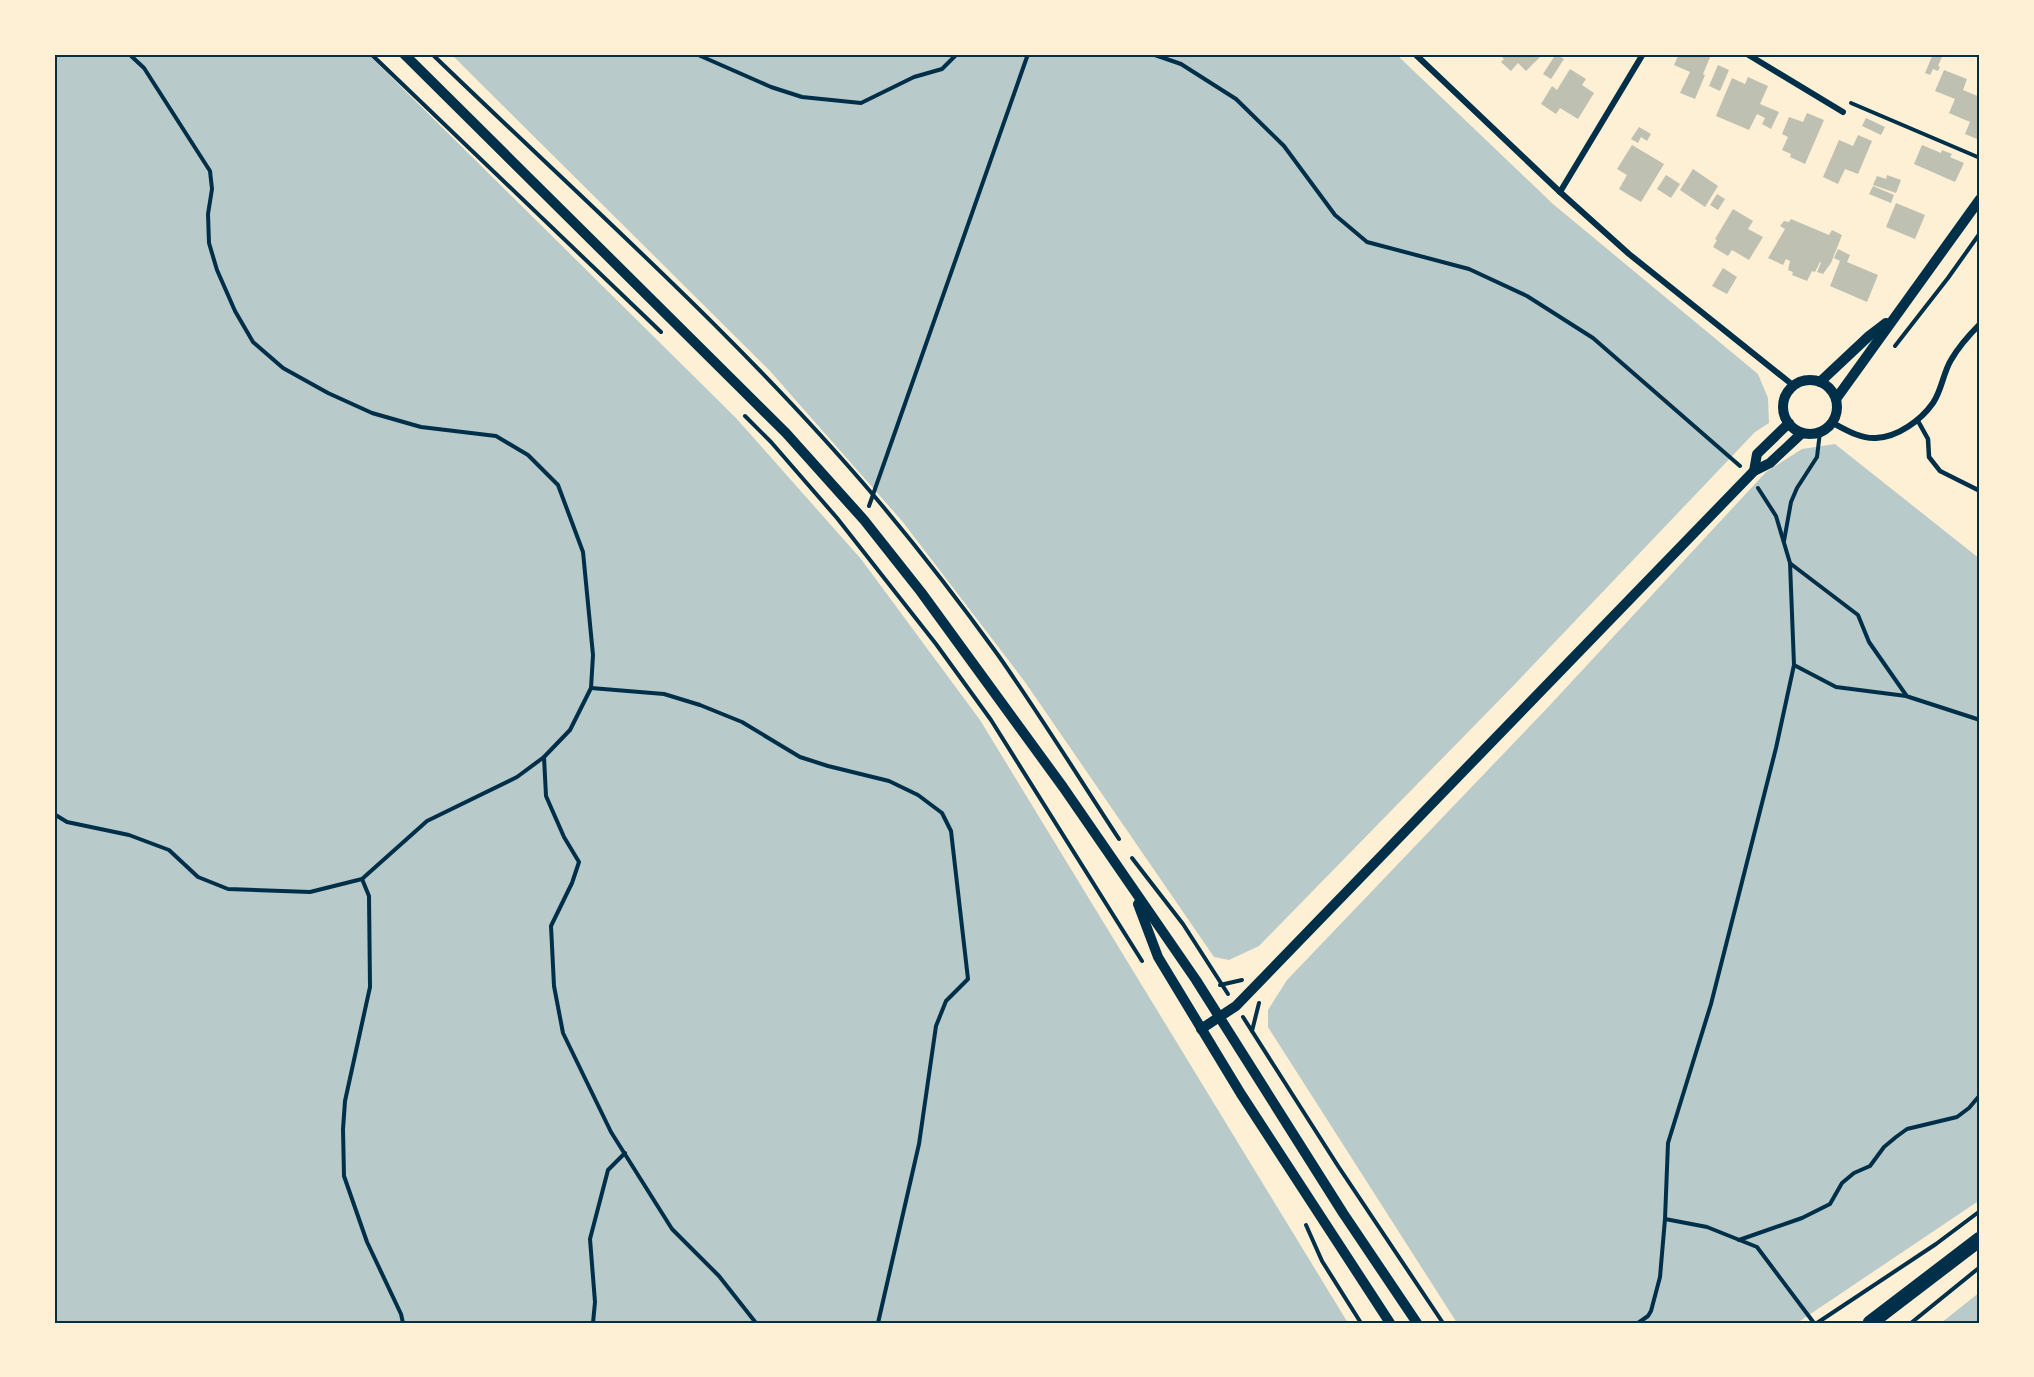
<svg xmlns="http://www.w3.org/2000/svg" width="2034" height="1377" viewBox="0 0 2034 1377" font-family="'IBM Plex Sans',sans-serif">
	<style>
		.green { fill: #b9caca }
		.building { fill: #bec0b2 }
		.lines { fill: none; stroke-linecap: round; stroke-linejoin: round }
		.path { stroke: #003049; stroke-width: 4 }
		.service { stroke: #003049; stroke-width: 4.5 }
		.minor { stroke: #003049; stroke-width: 6 }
		.tertiary { stroke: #003049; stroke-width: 10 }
		.primary { stroke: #003049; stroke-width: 15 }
		.neatline { fill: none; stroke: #003049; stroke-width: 2 }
	</style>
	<rect width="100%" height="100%" fill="#fdf0d5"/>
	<!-- green -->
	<g class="green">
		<path d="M54 54H368L736 418 861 559 980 720 1348 1323H54Z"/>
		<path d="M451 54H1396L1553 204 1758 374 1768 398 1769 423 1755 432 1516 683 1259 946 1229 960 1214 957 1025 682 902 521 770 371Z"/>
		<path d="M1835 444 1980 559V1200L1797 1323H1457L1268 1027V1010L1287 980 1551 704 1766 472 1802 449Z"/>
		<path d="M1980 1292V1323H1941Z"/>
	</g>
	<!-- building -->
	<g class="building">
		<path d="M1499 54H1543L1526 71 1518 63 1511 71 1501 62 1504 59Z"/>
		<path d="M1556 54 1564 59 1551 79 1543 74Z"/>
		<path d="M1679 54 1711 55 1703 74 1705 75 1695 99 1680 93 1690 72 1674 65Z"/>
		<path d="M1933 54 1942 57 1938 66 1940 67 1938 71 1933 69 1930 75 1925 73Z"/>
		<path d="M1718 65 1729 70 1720 91 1709 86Z"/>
		<path d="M1570 69 1586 79 1582 85 1594 93 1578 119 1560 108 1556 114 1541 104 1552 86 1557 90Z"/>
		<path d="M1944 70 1967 79 1963 90 1980 97V132L1977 139 1965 134 1970 122 1949 113 1955 99 1935 91Z"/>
		<path d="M1748 77 1768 86 1760 104 1779 112 1771 129 1762 124 1765 118 1757 114 1749 130 1716 116 1732 78 1745 84Z"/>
		<path d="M1807 113 1824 120 1805 164 1790 157 1791 154 1782 150 1788 137 1782 134 1789 117 1803 122Z"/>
		<path d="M1866 118 1885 127 1881 135 1862 126Z"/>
		<path d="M1639 127 1651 134 1647 141 1641 137 1638 143 1631 139Z"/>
		<path d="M1858 135 1872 141 1858 174 1845 169 1838 184 1823 177 1839 140 1853 146Z"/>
		<path d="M1632 145 1664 164 1641 202 1619 189 1627 175 1617 169Z"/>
		<path d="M1922 145 1941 153 1942 150 1952 154 1950 157 1964 163 1955 182 1914 164Z"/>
		<path d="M1693 169 1718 186 1705 207 1680 190Z"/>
		<path d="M1666 175 1680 184 1671 198 1657 189Z"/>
		<path d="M1887 175 1901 180 1896 193 1873 185 1877 176 1886 179Z"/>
		<path d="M1873 186 1894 195 1891 203 1869 194Z"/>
		<path d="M1717 194 1725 199 1718 210 1710 205Z"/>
		<path d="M1896 203 1925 215 1915 239 1886 227Z"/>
		<path d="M1733 209 1753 221 1748 229 1763 237 1749 260 1732 250 1728 256 1713 247 1717 240 1715 239Z"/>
		<path d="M1791 219 1829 235 1832 230 1842 235 1831 263 1823 274 1817 272 1821 263 1820 262 1815 272 1812 271 1807 281 1792 275 1793 272 1788 270 1790 261 1786 259 1783 265 1768 258 1785 229 1780 226 1784 221 1789 222Z"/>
		<path d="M1838 249 1850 255 1847 262 1878 275 1867 302 1830 286 1840 261 1834 258Z"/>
		<path d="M1723 268 1737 277 1727 294 1712 286Z"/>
	</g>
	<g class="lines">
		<!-- path -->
		<g class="path">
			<path d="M371 54 661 332"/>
			<path d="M432 54C582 199 740 338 875 497 918 548 959 601 998 655 1040 715 1079 778 1119 839"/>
			<path d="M696 54 771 87 802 97 861 103 914 77 942 69 957 54"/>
			<path d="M1152 54 1181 64 1236 99 1284 146 1335 215 1367 242 1469 269 1527 296 1593 338 1740 466"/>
			<path d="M1851 103 1980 158"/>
			<path d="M1895 346 1948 278 1980 233"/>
			<path d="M745 416 771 442 837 518 936 644 991 720 1142 961"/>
			<path d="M1758 488 1776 516 1790 563 1794 665 1836 687 1906 696 1980 720"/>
			<path d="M869 506 1028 54"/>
			<path d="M1784 541 1791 502 1797 488 1817 457 1820 432"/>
			<path d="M1791 564 1858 615 1869 642 1906 695"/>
			<path d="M591 688 664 694 700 705 742 722 800 757 828 766 889 781 918 795 942 813 951 831 968 979 946 1001 936 1026 919 1144 878 1323"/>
			<path d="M544 757 546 796 564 837 579 862 572 883 551 926 554 986 563 1033 611 1132 672 1229 719 1276 756 1323"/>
			<path d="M54 814 67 822 129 835 169 850 198 877 228 889 310 892 362 879 427 821 517 777 544 757 570 730 591 688 593 655 583 552 558 485 528 455 496 436 421 427 372 413 328 393 283 368 253 342 235 311 217 270 209 243 208 214 212 189 210 171 144 68 129 54"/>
			<path d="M1132 858 1183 924 1228 994"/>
			<path d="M362 879 369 896 370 987 345 1101 343 1129 344 1176 367 1242 401 1314 403 1323"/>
			<path d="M1220 985 1242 980"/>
			<path d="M1243 1017 1338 1166 1443 1323"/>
			<path d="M1252 1031 1259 1003"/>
			<path d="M1665 1219 1707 1227 1757 1247 1814 1323"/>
			<path d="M1306 1225 1322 1261 1361 1323"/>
			<path d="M1739 1240 1802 1218 1830 1204 1842 1183 1854 1173 1870 1166 1884 1147 1896 1137 1907 1129 1957 1117 1969 1108 1980 1095"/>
			<path d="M593 1323 595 1302 590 1239 608 1170 625 1153"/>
			<path d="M1638 1323 1648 1316 1651 1311 1660 1277 1665 1219 1668 1143 1711 1004 1776 748 1794 665"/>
			<path d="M1817 1323 1936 1244 1980 1211"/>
			<path d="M1911 1323 1980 1267"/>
		</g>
		<!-- service -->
		<path class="service" d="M1918 421 1928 439 1929 457 1940 471 1980 491"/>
		<!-- minor -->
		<g class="minor">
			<path d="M1415 54 1560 192 1629 254 1794 386"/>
			<path d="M1747 54 1843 112"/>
			<path d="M1560 192 1643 54"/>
			<path d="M1833 423C1846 430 1861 439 1876 438 1898 437 1921 420 1933 403 1942 390 1943 373 1951 360 1959 346 1969 335 1980 324"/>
		</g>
		<!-- tertiary -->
		<g class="tertiary">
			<path d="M404 54 786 433 864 520 921 592 1063 787 1196 980 1343 1213 1417 1323"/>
			<circle cx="1810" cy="407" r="27"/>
			<path d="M1820 382 1869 336 1886 323"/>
			<path d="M1836 399 1980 199"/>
			<path d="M1754 471 1757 454 1789 423"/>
			<path d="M1138 904 1158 957 1241 1094 1390 1323"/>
			<path d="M1201 1029 1236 1006 1754 471 1770 463 1802 433"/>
		</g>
		<!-- primary -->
		<path class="primary" d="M1870 1323 1980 1239"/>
	</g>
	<!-- border -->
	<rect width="2034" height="1377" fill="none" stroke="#fdf0d5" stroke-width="111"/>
	<rect x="56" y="56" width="1922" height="1266" class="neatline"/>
</svg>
